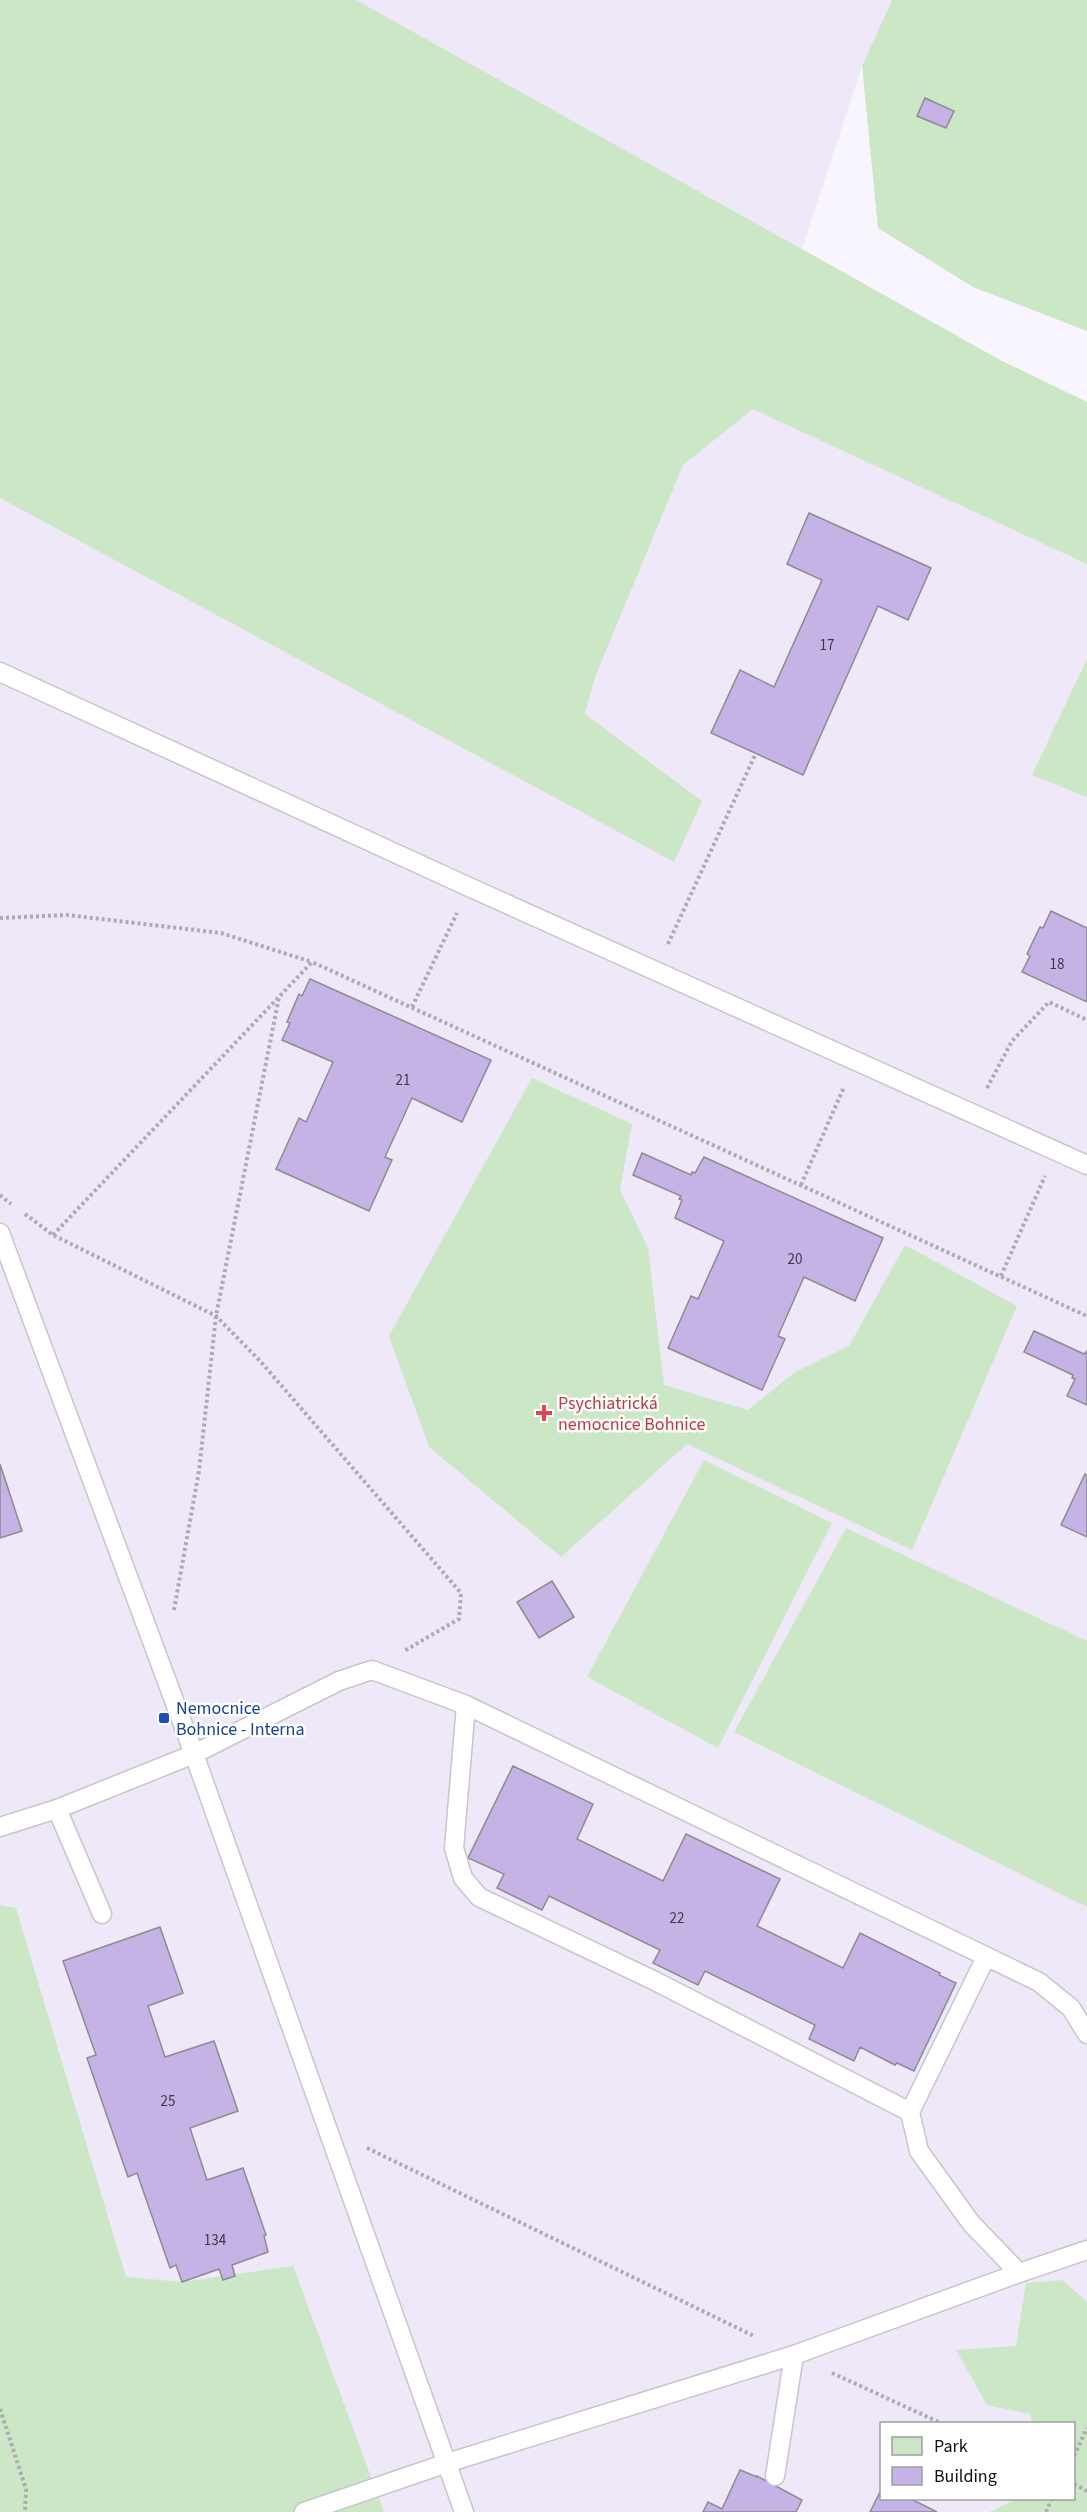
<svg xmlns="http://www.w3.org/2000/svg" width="1087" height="2512" viewBox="0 0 1087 2512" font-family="'Source Sans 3',sans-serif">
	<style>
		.built { fill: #eee8f8; fill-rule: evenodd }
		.green { fill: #cbe7c5 }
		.building { fill: #c6b3e5; stroke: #8d8a92; stroke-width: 1.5 }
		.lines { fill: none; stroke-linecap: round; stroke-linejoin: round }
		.lane-casing { stroke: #c8c5ce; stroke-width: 21 }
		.path { stroke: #adabb2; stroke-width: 4; stroke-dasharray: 3 3; stroke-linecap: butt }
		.lane { stroke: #fff; stroke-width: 18 }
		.health-dot { fill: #e0444e; stroke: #fff; stroke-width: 2 }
		.transit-dot { fill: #1a4fb4; stroke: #fff; stroke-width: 2 }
		.labels { text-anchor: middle; stroke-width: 5; stroke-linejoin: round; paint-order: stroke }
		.number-label { font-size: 15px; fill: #3e3847 }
		.health-label { font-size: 18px; fill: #be3a42; stroke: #fff; text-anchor: start }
		.transit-label { font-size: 18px; fill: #164399; stroke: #fff; text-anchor: start }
	</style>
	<rect width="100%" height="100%" fill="#f8f5fe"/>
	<!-- built -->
	<path class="built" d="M0 0H892L862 66 802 249 998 359 1087 402V2512H0ZM882 2424H1074V2498H882Z"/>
	<!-- green -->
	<g class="green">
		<path d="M0 0H356L1002 361 1087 402V564L753 409 683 465 595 677 585 714 702 801 674 862 0 498Z"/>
		<path d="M892 0H1087V331L973 287 878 228 862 66Z"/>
		<path d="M1087 659V797L1032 775Z"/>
		<path d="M532 1078 632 1124 620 1190 648 1248 664 1385 748 1410 795 1372 849 1346 905 1245 1017 1306 912 1550 687 1444 561 1557 429 1447 389 1336Z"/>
		<path d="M704 1460 832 1523 718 1748 587 1677Z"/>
		<path d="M846 1528 1087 1641V1907L734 1732Z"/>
		<path d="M0 1905 16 1908 126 2277 182 2282 293 2266 384 2512H0Z"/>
		<path d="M1062 2280 1087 2302V2512H989L1017 2499 1074 2498V2424L1032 2423 1030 2414 987 2405 956 2350 1016 2346 1026 2283Z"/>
	</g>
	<!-- building -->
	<g class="building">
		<path d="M925 98 954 111 946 128 917 116Z"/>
		<path d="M809 513 931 568 908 620 878 606 803 775 711 733 740 670 774 687 822 580 787 564Z"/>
		<path d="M1051 911 1087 928V1002L1022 972 1030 956 1027 954 1040 927 1043 928Z"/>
		<path d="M310 979 491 1060 462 1122 412 1098 385 1157 392 1160 369 1211 276 1169 299 1118 306 1122 333 1062 282 1040 290 1023 287 1022 299 994 302 996Z"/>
		<path d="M642 1153 691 1175 692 1172 695 1173 704 1157 883 1238 855 1301 804 1277 778 1336 785 1339 762 1390 668 1348 691 1296 698 1299 724 1241 675 1218 682 1200 679 1199 681 1196 633 1175Z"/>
		<path d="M1034 1331 1084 1354 1087 1351V1405L1067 1396 1075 1379 1072 1378 1073 1375 1024 1352Z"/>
		<path d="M0 1464 22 1531 0 1538Z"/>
		<path d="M1085 1474 1087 1475V1537L1061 1525Z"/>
		<path d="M552 1581 574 1617 539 1638 517 1602Z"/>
		<path d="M513 1766 593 1804 577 1839 663 1881 686 1834 780 1879 757 1926 843 1968 860 1933 940 1973 939 1975 956 1983 914 2071 897 2063 895 2065 860 2047 854 2061 809 2039 815 2025 705 1971 698 1985 653 1963 660 1950 549 1896 542 1910 497 1888 504 1874 468 1858Z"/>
		<path d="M160 1927 183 1993 148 2006 165 2057 214 2041 238 2111 190 2128 207 2180 243 2168 266 2235 264 2236 268 2252 232 2265 235 2276 223 2280 219 2269 182 2282 176 2265 170 2268 137 2173 128 2177 87 2058 96 2055 63 1961Z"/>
		<path d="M740 2470 757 2477V2476L802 2500 796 2512H703L708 2502 722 2509Z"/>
		<path d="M882 2488V2498H909L937 2512H870Z"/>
	</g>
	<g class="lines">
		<defs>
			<g id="lane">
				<path d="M0 672 469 887 1087 1165"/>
				<path d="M0 1233 194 1754 464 2512"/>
				<path d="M466 1705 454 1848 463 1878 479 1897 655 1981 910 2112"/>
				<path d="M57 1809 102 1914"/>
				<path d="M0 1827 57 1809 194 1754 339 1681 372 1670 466 1705 1039 1982 1071 2008 1087 2034"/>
				<path d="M986 1957 910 2112 919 2151 971 2223 1019 2273"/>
				<path d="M775 2476 794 2355"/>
				<path d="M304 2512 447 2463 794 2355 1019 2273 1087 2250"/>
			</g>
		</defs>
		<!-- lane casing -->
		<use href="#lane" class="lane-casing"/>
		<!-- path -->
		<g class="path">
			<path d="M0 918 67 915 221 933 312 962"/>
			<path d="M668 944 756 753"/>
			<path d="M412 1007 457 913"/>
			<path d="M987 1088 1012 1041 1049 1002 1087 1020"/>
			<path d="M801 1185 844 1087"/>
			<path d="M0 1195 11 1204"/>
			<path d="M25 1214 53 1235 216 1316 261 1362 461 1593 459 1619 404 1651"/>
			<path d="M53 1235 312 962 1087 1316"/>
			<path d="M1001 1276 1045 1176"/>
			<path d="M174 1610 199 1471 216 1316 279 997"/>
			<path d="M367 2148 754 2336"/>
			<path d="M832 2373 943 2424"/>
			<path d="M0 2409 26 2489 25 2512"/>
			<path d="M1074 2456 1087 2428"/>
			<path d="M1074 2484 1087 2491"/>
			<path d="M1046 2512 1052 2498"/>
		</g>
		<!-- lane -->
		<use href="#lane" class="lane"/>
	</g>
	<!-- markers -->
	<path class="health-dot" d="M541 1404h6v6h6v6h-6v6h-6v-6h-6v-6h6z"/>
	<rect class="transit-dot" x="158" y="1712" width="12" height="12" rx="3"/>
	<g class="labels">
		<!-- number labels -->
		<g class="number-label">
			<text x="827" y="650">17</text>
			<text x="1057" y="969">18</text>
			<text x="403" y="1085">21</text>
			<text x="795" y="1264">20</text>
			<text x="677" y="1923">22</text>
			<text x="168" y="2106">25</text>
			<text x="215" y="2245">134</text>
		</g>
		<!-- health labels -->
		<g class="health-label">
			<text x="558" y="1409">Psychiatrická<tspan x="558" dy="21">nemocnice Bohnice</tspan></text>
		</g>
		<!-- transit labels -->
		<g class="transit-label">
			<text x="176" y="1714">Nemocnice<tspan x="176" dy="21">Bohnice - Interna</tspan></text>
		</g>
	</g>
	<!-- legend -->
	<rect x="880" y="2422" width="195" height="78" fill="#ffffff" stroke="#9f9fa0" stroke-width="1.5"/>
	<rect x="892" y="2437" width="30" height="18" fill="#cbe7c5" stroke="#9f9fa0" stroke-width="1.5"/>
	<text x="934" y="2452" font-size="18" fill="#100f12">Park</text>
	<rect x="892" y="2467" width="30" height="18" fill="#c6b3e5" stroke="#9f9fa0" stroke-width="1.5"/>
	<text x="934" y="2482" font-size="18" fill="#100f12">Building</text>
</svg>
